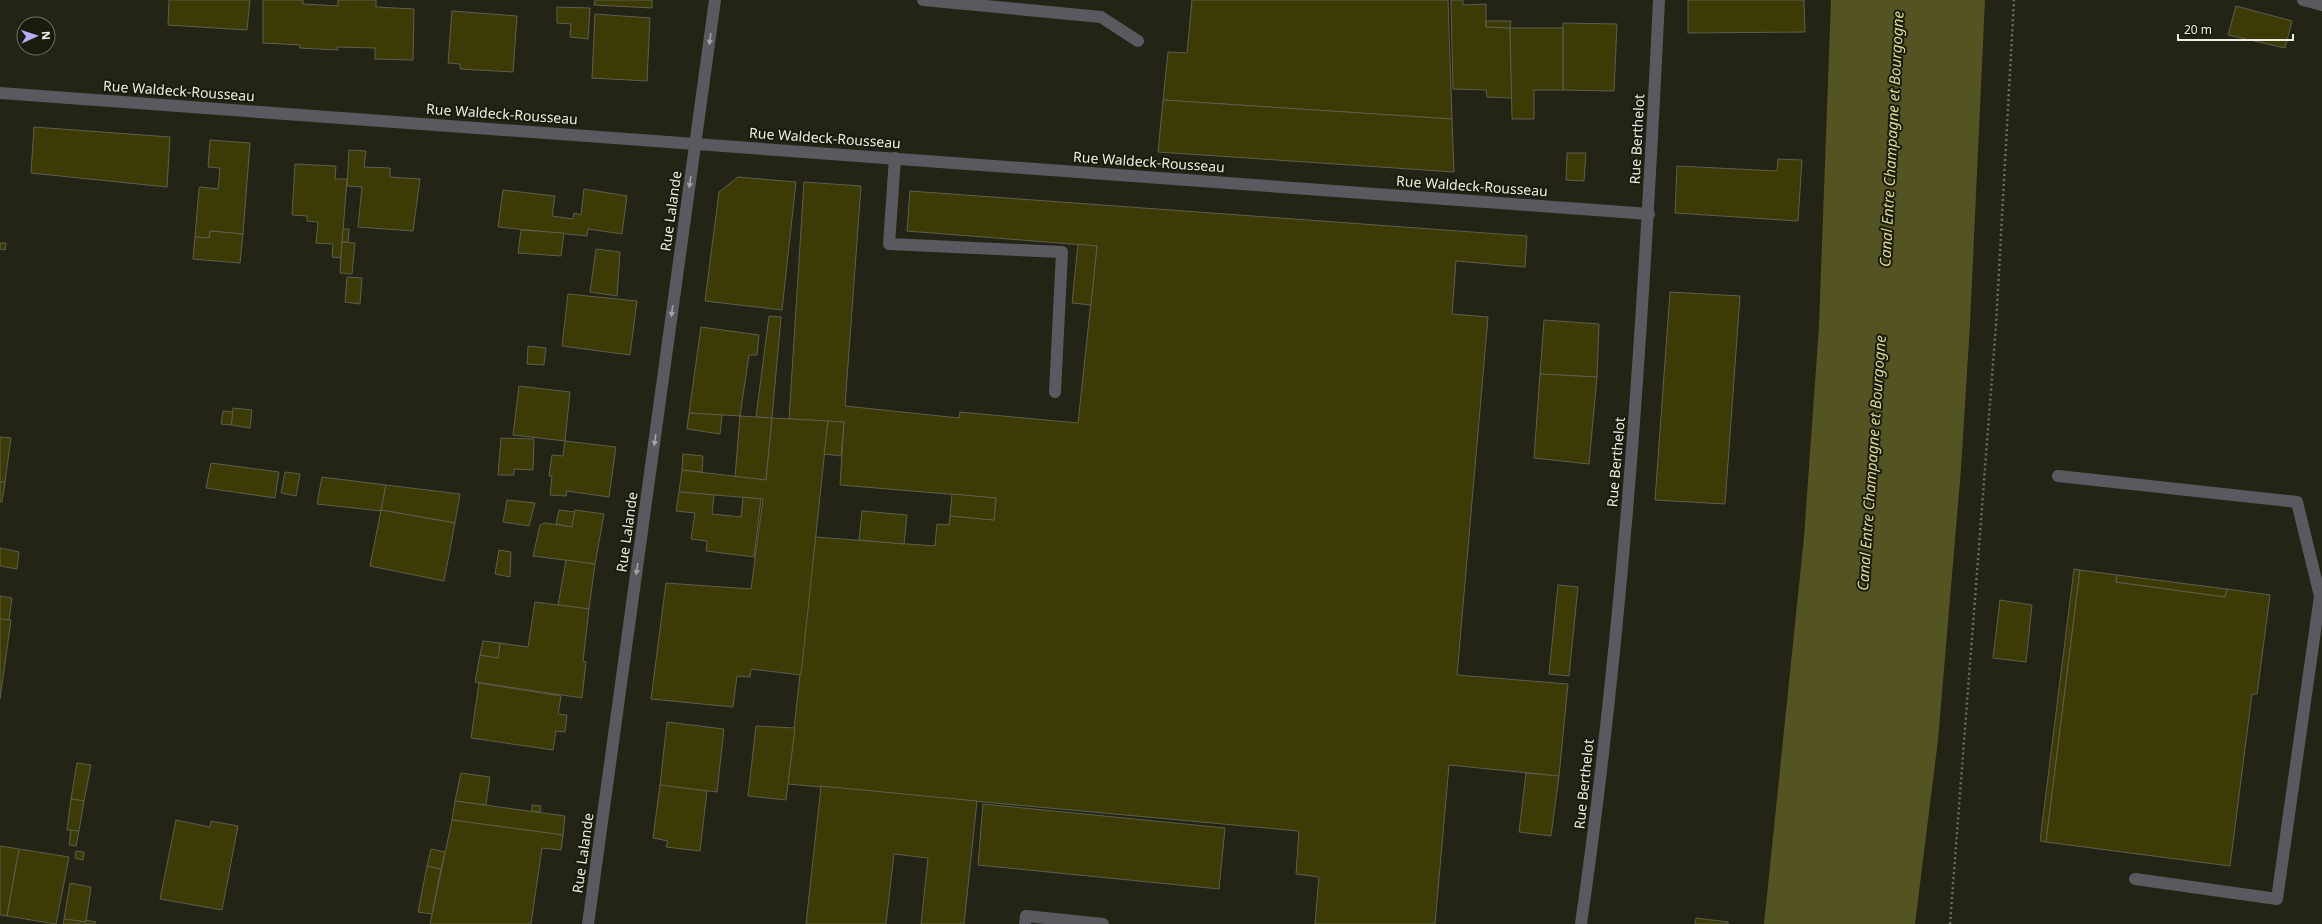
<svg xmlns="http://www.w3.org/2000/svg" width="2322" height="924" viewBox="0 0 2322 924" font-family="'Noto Sans',sans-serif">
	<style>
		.water { fill: #545422 }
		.building { fill: #3c3b05; stroke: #5d5e4e }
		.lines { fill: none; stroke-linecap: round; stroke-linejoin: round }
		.path { stroke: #6e6f63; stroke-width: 2.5; stroke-dasharray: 2 3; stroke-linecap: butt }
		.minor { stroke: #5a5960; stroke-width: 12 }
		.oneway { fill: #a4a3a2 }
		.labels { text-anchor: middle; stroke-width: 4; stroke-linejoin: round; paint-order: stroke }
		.street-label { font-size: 14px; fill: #edede4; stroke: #1a1a0d }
		.water-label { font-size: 15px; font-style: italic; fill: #dbdc8d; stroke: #1a1a0d }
	</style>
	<rect width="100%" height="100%" fill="#232416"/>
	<!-- water -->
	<path class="water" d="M1831 0H1985L1970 324 1961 469 1938 740 1915 924H1764L1804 537 1819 326Z"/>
	<!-- building -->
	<g class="building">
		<path d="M169 0H250L247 30 168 25Z"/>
		<path d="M263 0H303V4L338 6V0H376V7L414 9 413 60 375 59V48L337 47 338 50 300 48V45L263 43Z"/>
		<path d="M595 0H652V8L594 5Z"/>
		<path d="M1192 0H1448L1452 119 1163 100 1168 52 1187 53Z"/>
		<path d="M1451 0H1463V5L1486 4V27L1510 28 1512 98 1487 97 1486 90 1453 89Z"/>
		<path d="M1688 0H1804L1805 32 1688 33Z"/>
		<path d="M2236 6 2292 21 2285 48 2228 35Z"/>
		<path d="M557 7 590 8 588 39 570 37 571 24 557 23Z"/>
		<path d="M452 11 517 16 513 72 460 69V64L448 63Z"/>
		<path d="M595 14 650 18 647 81 592 78Z"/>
		<path d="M1486 21H1511L1510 28 1486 27Z"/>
		<path d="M1563 23 1617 24 1614 91 1563 90Z"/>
		<path d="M1510 28H1563V90H1534V119H1512Z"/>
		<path d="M1163 100 1452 119 1454 172 1158 152Z"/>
		<path d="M34 127 170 137 167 187 31 173Z"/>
		<path d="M210 140 250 143 243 234 210 231 209 238 195 237 199 189 200 187 218 189 220 168 208 167Z"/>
		<path d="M349 150 366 151 364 167 390 168V177L420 179 413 231 358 227 362 187 347 186Z"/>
		<path d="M1567 153H1586L1584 181 1566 180Z"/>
		<path d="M1778 159 1802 160 1798 221 1675 213 1677 166 1777 171Z"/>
		<path d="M295 164 336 166 335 179H347L341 258 332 257 333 244 316 243 318 222 307 221V216L292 215Z"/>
		<path d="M738 177 796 182 782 310 705 301 719 192Z"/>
		<path d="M804 182 861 186 845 406 959 418 960 412 1078 423 1097 246 907 231 910 191 1527 236 1525 267 1456 261 1452 314 1488 317 1457 675 1568 684 1559 776 1449 765 1435 924H1315L1319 877 1296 874 1299 831 788 784 815 537 935 546 937 524 949 525 950 516 994 520 996 498 840 485 844 422 789 419Z"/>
		<path d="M584 189 627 196 622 234 588 229 587 236 498 227 503 190 555 196 552 216 573 219 574 213 581 215Z"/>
		<path d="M343 229H349L348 242H342Z"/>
		<path d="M521 230 564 233 561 256 518 253Z"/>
		<path d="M210 231 243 234 240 263 193 259 195 237 209 238Z"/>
		<path d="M342 242 355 243 352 274 340 273Z"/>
		<path d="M0 243H6L5 250 0 249Z"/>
		<path d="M1078 244 1097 246 1091 305 1072 303Z"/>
		<path d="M596 249 620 252 617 296 590 292Z"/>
		<path d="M347 277 362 278 360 304 345 302Z"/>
		<path d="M1670 292 1740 296 1725 504 1655 500Z"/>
		<path d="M568 294 637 301 630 355 562 346Z"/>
		<path d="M769 316 781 317 772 418 756 417Z"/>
		<path d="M1544 320 1599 324 1597 377 1540 374Z"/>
		<path d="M701 327 759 335 757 355H749L740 416 689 413Z"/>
		<path d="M528 346 546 348 544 365 527 364Z"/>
		<path d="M1540 374 1597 377 1589 464 1534 458Z"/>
		<path d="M519 386 570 392 565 441 513 435Z"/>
		<path d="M233 408 252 410 250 428 231 425Z"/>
		<path d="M223 411 233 412 231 425 221 424Z"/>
		<path d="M689 413 722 415 720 434 687 429Z"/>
		<path d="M740 416 772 418 766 480 735 477Z"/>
		<path d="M772 418 828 421 801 675 751 669 750 677 737 676 733 707 651 699 666 583 751 589 763 499 679 492 682 470 766 480Z"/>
		<path d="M828 421 844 422 841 456 824 454Z"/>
		<path d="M0 437 11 438 5 482H0Z"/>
		<path d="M501 438 534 439 533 470 514 469V475H498Z"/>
		<path d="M565 441 616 447 609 497 567 491 566 496 550 495 552 476H549L552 455 563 456Z"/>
		<path d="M683 454 703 456 702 472 682 470Z"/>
		<path d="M211 463 279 472 275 498 206 488Z"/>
		<path d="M285 472 300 474 296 496 281 493Z"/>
		<path d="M322 477 386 485 381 511 317 504Z"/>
		<path d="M0 482H5L2 502H0Z"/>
		<path d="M386 485 460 494 455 523 381 510Z"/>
		<path d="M679 492 714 495 712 514 741 517 743 497 761 499 754 557 706 551 707 541 691 539 695 513 676 511Z"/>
		<path d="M952 494 996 498 994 520 950 516Z"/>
		<path d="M507 500 535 503 529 526 503 522Z"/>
		<path d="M381 510 455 523 444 581 370 566Z"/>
		<path d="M559 510 575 512 572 527 556 524Z"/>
		<path d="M575 510 604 514 595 564 533 556 540 525 545 523 572 527Z"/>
		<path d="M862 511 907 515 904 544 859 540Z"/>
		<path d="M0 548 19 552 17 569 0 566Z"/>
		<path d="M499 550 511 552 510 577 495 574Z"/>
		<path d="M566 560 595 564 589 609 558 605Z"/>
		<path d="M2074 569 2080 570 2046 842 2040 841Z"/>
		<path d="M2080 570 2117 575 2116 582 2225 597 2227 589 2270 595 2257 694H2252L2230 866 2046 842Z"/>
		<path d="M2117 575 2227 589 2225 597 2116 582Z"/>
		<path d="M1558 585 1578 587 1569 676 1549 674Z"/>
		<path d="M0 596 12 598 9 620 0 619Z"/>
		<path d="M2000 600 2032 605 2026 662 1993 658Z"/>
		<path d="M535 602 589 609 583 661 586 662 582 698 475 682 480 655 498 658 500 643 528 647Z"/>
		<path d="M0 619 11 620 0 699Z"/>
		<path d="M483 641 500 643 498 658 480 655Z"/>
		<path d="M479 683 561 696 558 714 567 715 565 732 556 731 553 750 471 738Z"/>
		<path d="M667 722 724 729 717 792 660 785Z"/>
		<path d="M756 726 795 728 786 800 748 796Z"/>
		<path d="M77 763 91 765 84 801 71 799Z"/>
		<path d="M461 773 490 777 486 805 455 801Z"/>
		<path d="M1526 773 1559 776 1551 836 1519 832Z"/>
		<path d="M660 785 707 791 700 851 666 847 668 841 653 838Z"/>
		<path d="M821 786 977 801 964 924H921L928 858 894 854 886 924H806Z"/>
		<path d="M71 799 84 801 79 831 67 830Z"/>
		<path d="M455 801 565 816 563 835 452 820Z"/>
		<path d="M983 804 1225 828 1219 889 978 865Z"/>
		<path d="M532 805 541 806 540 812 532 811Z"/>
		<path d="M176 820 210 827 211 821 238 826 222 910 160 899Z"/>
		<path d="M452 820 563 835 561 850 542 848 531 924H430Z"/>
		<path d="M71 830 79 831 76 846 69 845Z"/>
		<path d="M0 846 19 849 7 916 0 915Z"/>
		<path d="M19 849 69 857 56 924 7 916Z"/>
		<path d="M431 849 445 852 441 869 427 866Z"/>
		<path d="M76 851 84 852 83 860 75 858Z"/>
		<path d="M427 866 441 869 432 914 418 912Z"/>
		<path d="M70 883 91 887 86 922 64 919Z"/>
		<path d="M1696 918 1728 922V924H1695Z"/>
		<path d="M64 919 86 922 85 920 96 922 95 924H63Z"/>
	</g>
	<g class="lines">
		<!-- path -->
		<path class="path" d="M1950 924 1996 325 2014 0"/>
		<!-- minor -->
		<g class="minor">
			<path d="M923 0 1101 17 1138 41"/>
			<path d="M2303 0 2322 5"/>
			<path d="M0 93 1649 214"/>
			<path d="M895 158 889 244 1062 252 1055 392"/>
			<path d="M2058 476 2297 502 2320 596H2322"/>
			<path d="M2135 879 2277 899 2320 596"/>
			<path d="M588 924 715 0"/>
			<path d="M1025 924 1026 916 1103 924"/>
			<path d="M1581 924C1625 618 1644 309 1659 0"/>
		</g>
	</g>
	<!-- one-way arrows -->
	<defs><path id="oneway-solid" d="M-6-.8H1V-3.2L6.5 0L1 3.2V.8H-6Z"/></defs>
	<g class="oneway">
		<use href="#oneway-solid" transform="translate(710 39) rotate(98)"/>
		<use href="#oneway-solid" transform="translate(690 182) rotate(98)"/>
		<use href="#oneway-solid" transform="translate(672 311) rotate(98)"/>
		<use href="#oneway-solid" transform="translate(655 440) rotate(98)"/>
		<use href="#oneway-solid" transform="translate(637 569) rotate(98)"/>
	</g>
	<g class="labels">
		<!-- street labels -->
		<g class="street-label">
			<text transform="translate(179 91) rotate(4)" y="5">Rue Waldeck-Rousseau</text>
			<text transform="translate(502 114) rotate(4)" y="5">Rue Waldeck-Rousseau</text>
			<text transform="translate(825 138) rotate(4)" y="5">Rue Waldeck-Rousseau</text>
			<text transform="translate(1637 139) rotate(-87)" y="5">Rue Berthelot</text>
			<text transform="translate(1149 162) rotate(4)" y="5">Rue Waldeck-Rousseau</text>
			<text transform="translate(1472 186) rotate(4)" y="5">Rue Waldeck-Rousseau</text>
			<text transform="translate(671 211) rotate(-82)" y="5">Rue Lalande</text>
			<text transform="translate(1616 462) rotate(-85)" y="5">Rue Berthelot</text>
			<text transform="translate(627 532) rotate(-82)" y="5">Rue Lalande</text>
			<text transform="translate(1584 784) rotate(-84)" y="5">Rue Berthelot</text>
			<text transform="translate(583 853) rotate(-82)" y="5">Rue Lalande</text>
		</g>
		<!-- water labels -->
		<g class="water-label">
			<text transform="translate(1892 139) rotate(-87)" y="5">Canal Entre Champagne et Bourgogne</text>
			<text transform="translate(1872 463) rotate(-86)" y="5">Canal Entre Champagne et Bourgogne</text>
		</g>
	</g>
	<!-- north arrow -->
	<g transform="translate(36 36) rotate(87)"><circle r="19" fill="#1a1a0d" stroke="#6e6e63"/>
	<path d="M0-3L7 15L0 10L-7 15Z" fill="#b8abf7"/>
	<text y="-6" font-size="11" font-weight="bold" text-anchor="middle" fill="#edede4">N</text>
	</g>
	<!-- scale -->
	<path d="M2178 34v6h115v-6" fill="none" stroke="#edede4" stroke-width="2"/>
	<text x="2184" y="34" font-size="12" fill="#edede4" stroke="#1a1a0d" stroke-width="3" paint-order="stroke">20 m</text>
</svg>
